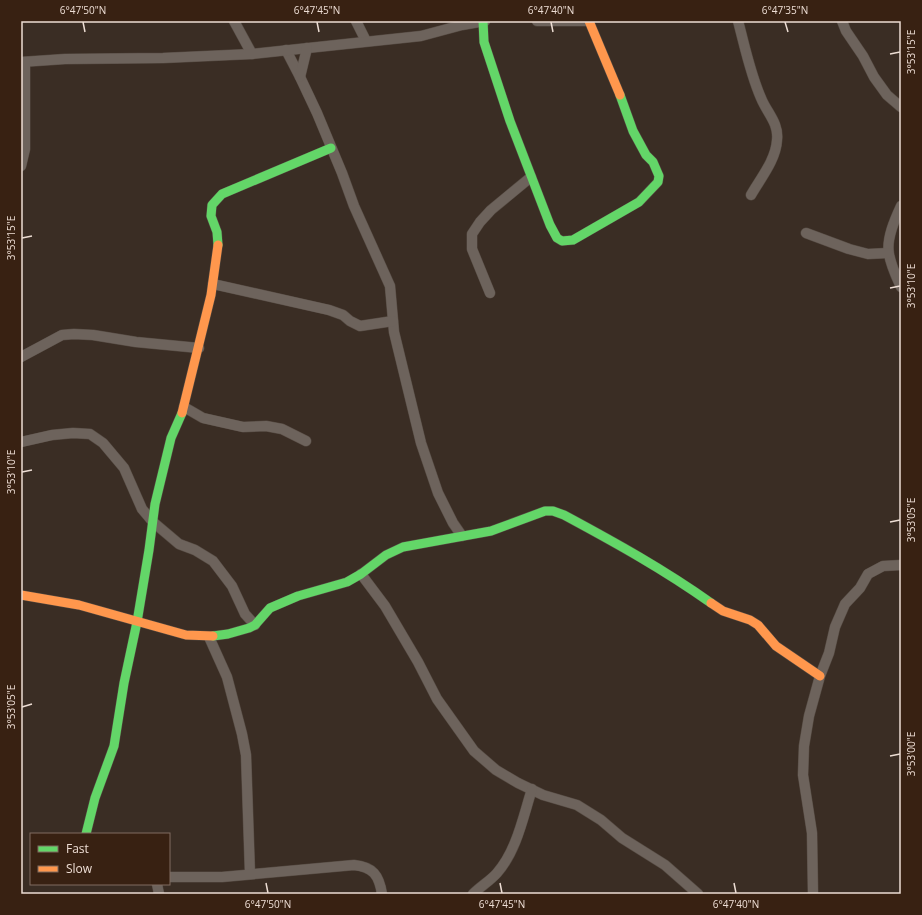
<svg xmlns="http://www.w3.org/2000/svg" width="922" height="915" viewBox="0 0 922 915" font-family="'Open Sans',sans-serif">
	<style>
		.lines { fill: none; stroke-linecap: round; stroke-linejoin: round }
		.street-casing { stroke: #554a42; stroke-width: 11 }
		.fast-casing { stroke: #554a42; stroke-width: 10 }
		.slow-casing { stroke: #554a42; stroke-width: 10 }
		.street { stroke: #6d635c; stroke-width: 10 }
		.fast { stroke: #63d668; stroke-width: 9 }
		.slow { stroke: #ff974d; stroke-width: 9 }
		.ticks { fill: none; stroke: #edddd4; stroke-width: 1.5 }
		.neatline { fill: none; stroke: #edddd4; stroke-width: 1.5 }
		.ticks-label { font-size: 10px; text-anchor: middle; fill: #edddd4 }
	</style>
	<rect width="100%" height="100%" fill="#3a2d24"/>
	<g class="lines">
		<defs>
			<g id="street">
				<path d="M234 21 252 54"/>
				<path d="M356 21 366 41"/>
				<path d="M537 21H587"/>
				<path d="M738 21C745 47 750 73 761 98 767 113 779 123 777 140 776 160 760 179 751 195"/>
				<path d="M842 21 846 31 863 56 874 77 887 95 901 107"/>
				<path d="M286 50 300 77 317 113 342 173 354 206 390 286 394 332 421 443 438 493 453 523 462 536"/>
				<path d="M21 62 65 59 163 58 252 54 421 36 462 25 485 21"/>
				<path d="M300 77 307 48"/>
				<path d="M21 166 25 149V62"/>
				<path d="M901 206C895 219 886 239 889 254 891 266 896 276 901 287"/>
				<path d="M806 233 849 249 868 254 888 253"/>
				<path d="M213 284 329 310 343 315 350 321 360 326 393 321"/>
				<path d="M490 293 472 249V234L480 222 491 210 531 177"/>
				<path d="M21 357 62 335 74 334 93 335 136 342 199 348"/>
				<path d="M184 407 203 418 243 427 266 426 282 429 306 441"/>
				<path d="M21 442 52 435 73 433 90 434 103 443 124 468 142 509 153 522 179 544 195 550 213 561 232 586 245 614 255 625"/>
				<path d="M361 574 385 606 418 662 437 699 474 751 496 770 518 783 543 795 577 805 601 820 622 838 665 865 698 894"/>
				<path d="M209 637 227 677 242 734 246 755 250 874"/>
				<path d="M169 877H222L354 865C373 867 379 875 382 894"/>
				<path d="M157 884 159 894"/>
				<path d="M473 894C481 886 490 881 497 873 517 850 523 817 532 789"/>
				<path d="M813 894 812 833 803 775 804 746 809 716 820 676 829 653 835 627 845 604 860 588 868 574 883 566 901 565"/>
			</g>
			<g id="fast">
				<path d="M483 21 484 42 510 121 550 225 557 238 562 241 573 240 639 202 658 182 659 176 653 162 646 155 633 131 620 95"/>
				<path d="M218 245 217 232 211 216 212 205 222 194 331 148"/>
				<path d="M213 636 228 634 249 628 255 625 270 608 298 596 347 582 361 574 386 555 403 547 491 531 545 511H553L564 515C616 543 663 569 711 603"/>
				<path d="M86 834 95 798 114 746 124 683 137 622 149 550 155 504 171 438 182 413"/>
			</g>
			<g id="slow">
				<path d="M589 21 620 95"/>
				<path d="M182 413 211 295 218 245"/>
				<path d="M21 595 79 605 186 635 213 636"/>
				<path d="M711 603 723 611 750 620 758 625 776 646 820 676"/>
			</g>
		</defs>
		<!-- street casing -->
		<use href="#street" class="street-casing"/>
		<!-- fast casing -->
		<use href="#fast" class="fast-casing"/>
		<!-- slow casing -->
		<use href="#slow" class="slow-casing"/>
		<!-- street -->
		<use href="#street" class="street"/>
		<!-- fast -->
		<use href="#fast" class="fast"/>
		<!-- slow -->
		<use href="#slow" class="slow"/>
	</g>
	<!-- ticks -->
	<path class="ticks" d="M83 22 85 32M317 22 319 32M551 22 553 32M785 22 788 32M890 54 900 52M22 238 32 236M890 288 900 286M22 472 32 470M890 522 900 520M22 707 32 704M890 756 900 754M266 883 268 893M500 883 502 893M734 883 736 893"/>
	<!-- border -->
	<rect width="922" height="915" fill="none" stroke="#382112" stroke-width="44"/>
	<!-- legend -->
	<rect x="30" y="833" width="140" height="52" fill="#382112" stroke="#806c60"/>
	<rect x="38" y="846" width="20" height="6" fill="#63d668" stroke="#806c60"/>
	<text x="66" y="853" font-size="12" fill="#edddd4">Fast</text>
	<rect x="38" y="866" width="20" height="6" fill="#ff974d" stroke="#806c60"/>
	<text x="66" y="873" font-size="12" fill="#edddd4">Slow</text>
	<rect x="22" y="22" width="878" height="871" class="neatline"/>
	<g class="ticks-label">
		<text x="83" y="14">6°47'50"N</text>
		<text x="317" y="14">6°47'45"N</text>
		<text x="551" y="14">6°47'40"N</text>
		<text x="785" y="14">6°47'35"N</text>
		<text transform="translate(911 52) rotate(-90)" y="4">3°53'15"E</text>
		<text transform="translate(11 238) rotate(-90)" y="4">3°53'15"E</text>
		<text transform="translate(911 286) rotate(-90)" y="4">3°53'10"E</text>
		<text transform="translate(11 472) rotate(-90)" y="4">3°53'10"E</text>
		<text transform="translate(911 520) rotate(-90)" y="4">3°53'05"E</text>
		<text transform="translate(11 707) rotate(-90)" y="4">3°53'05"E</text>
		<text transform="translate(911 754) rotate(-90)" y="4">3°53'00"E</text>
		<text x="268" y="908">6°47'50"N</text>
		<text x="502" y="908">6°47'45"N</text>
		<text x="736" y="908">6°47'40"N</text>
	</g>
</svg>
